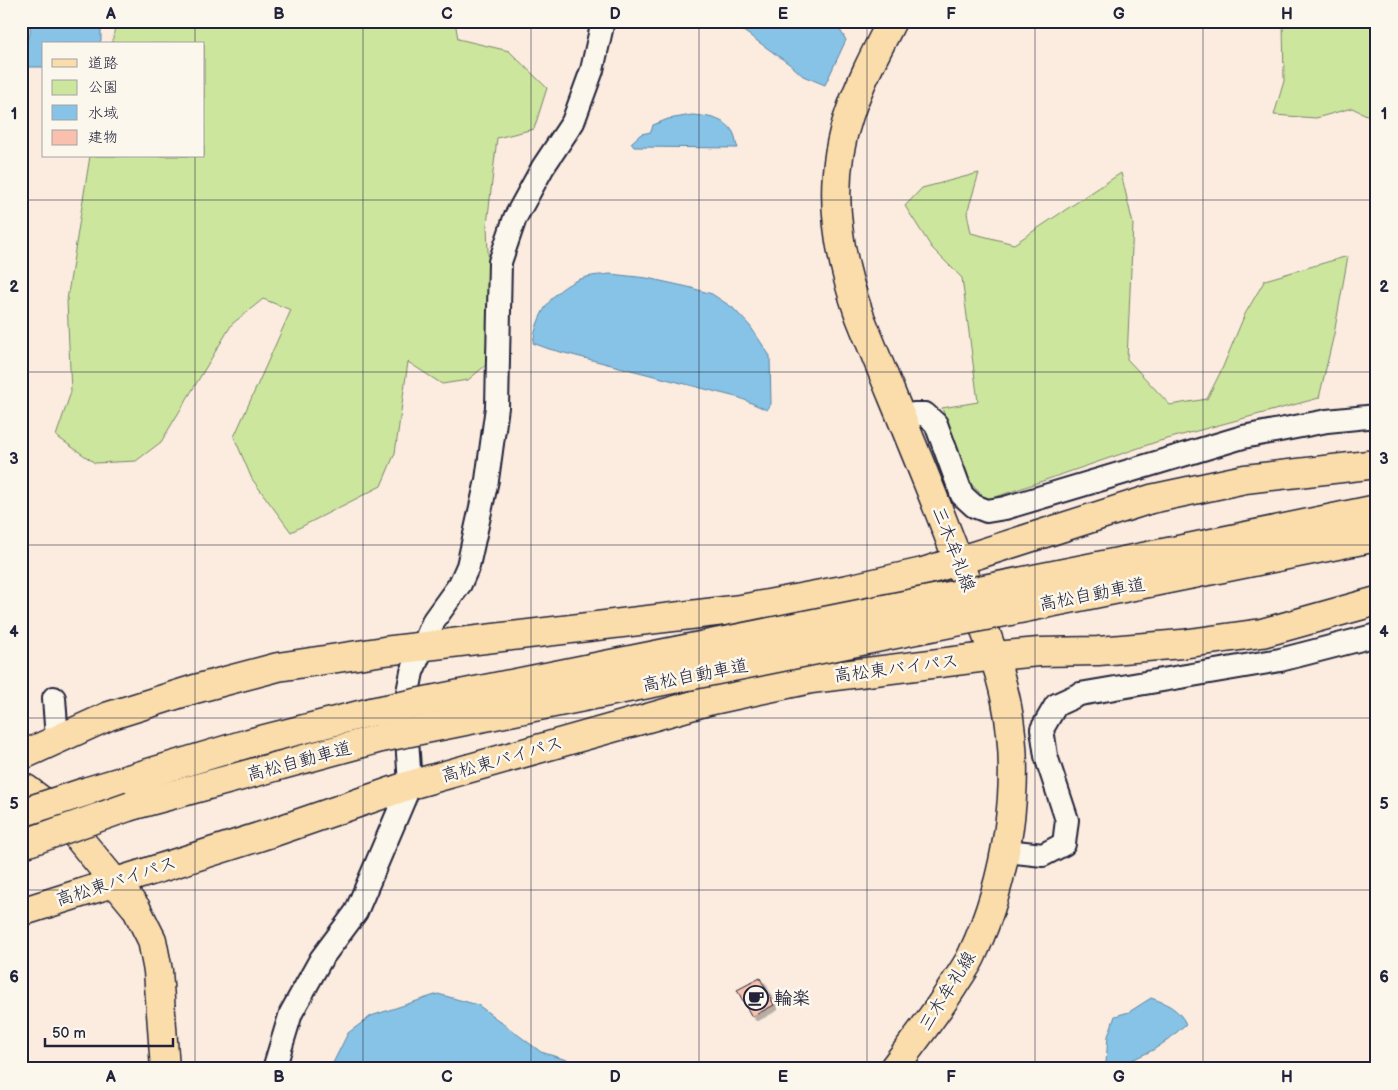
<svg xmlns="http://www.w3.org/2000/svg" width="1398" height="1090" viewBox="0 0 1398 1090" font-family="'Balsamiq Sans','Klee One',sans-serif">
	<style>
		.green { fill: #cde69d; stroke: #78846c }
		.water { fill: #86c3e6; stroke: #5e83a2 }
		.building { fill: #f9c1ad; stroke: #22223b; filter: url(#shadow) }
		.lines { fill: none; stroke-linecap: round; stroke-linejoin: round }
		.minor-casing { stroke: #22223b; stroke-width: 26 }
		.major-casing { stroke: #22223b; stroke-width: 31 }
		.highway-casing { stroke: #22223b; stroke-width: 31 }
		.minor { stroke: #fbf7ec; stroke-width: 22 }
		.major { stroke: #faddab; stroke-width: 28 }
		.highway { stroke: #faddab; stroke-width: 28 }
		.highway-bridge-casing { stroke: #22223b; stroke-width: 31; stroke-linecap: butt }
		.highway-bridge { stroke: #faddab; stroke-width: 28 }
		.grid { fill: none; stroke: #22223b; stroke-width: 1; stroke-opacity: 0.55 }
		.labels { text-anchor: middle; stroke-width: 5; stroke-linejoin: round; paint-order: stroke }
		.street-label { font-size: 18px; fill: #22223b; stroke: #fbf7ec }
		.poi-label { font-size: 18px; font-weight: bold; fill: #22223b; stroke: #fbf7ec; text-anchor: start }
		.neatline { fill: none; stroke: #22223b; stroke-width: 2 }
		.grid-label { font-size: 16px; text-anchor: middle; font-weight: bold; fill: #22223b }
	</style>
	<defs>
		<filter id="shadow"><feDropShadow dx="4.5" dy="4.5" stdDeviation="0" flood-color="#0004"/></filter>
	</defs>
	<rect width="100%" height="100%" fill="#fbecdf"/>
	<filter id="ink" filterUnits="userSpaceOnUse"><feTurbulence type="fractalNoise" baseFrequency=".02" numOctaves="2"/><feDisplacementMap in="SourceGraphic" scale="10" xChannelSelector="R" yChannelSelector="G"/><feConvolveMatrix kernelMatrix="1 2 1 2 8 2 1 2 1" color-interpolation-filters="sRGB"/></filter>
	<g filter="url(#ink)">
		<!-- green -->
		<g class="green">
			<path d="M116 21H455L458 39 509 51 547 88 534 129 497 138 487 225 492 360 468 380 442 384 408 362 395 453 381 486 291 532 252 479 234 437 291 310 263 299 232 324 161 442 136 461 95 463 56 436 71 392 67 300 90 156H204V44H112Z"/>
			<path d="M1283 21H1377V120L1352 108 1316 118 1274 115 1284 81Z"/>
			<path d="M979 173 967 213 971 233 1014 244 1121 173 1133 224 1127 359 1170 405 1207 399 1222 369 1245 314 1265 280 1348 256 1334 334 1319 398 1156 442 987 500 968 481 942 408 978 402 962 278 932 248 905 206 922 188Z"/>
		</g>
		<!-- water -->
		<g class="water">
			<path d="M30 21H101V40L99 44H44V67H23V48L30 34Z"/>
			<path d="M736 21H828L840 30 846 40 825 85 803 76 792 66 742 30Z"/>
			<path d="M692 115C706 116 725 118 733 132 736 137 735 143 738 148L634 147 631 143 641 134 651 132 653 125 668 119Z"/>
			<path d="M610 274 647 278 688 287 712 294 733 308 750 326 770 356 771 404 767 410 740 398 549 349 533 343C537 312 555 285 587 277 594 275 603 275 610 274Z"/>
			<path d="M438 994 478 1005 541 1052 570 1061 576 1069H330L348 1033 371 1016Z"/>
			<path d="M1151 998C1166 1003 1179 1009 1186 1024L1168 1040 1153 1050 1113 1069 1106 1063 1108 1036 1115 1016 1129 1012Z"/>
		</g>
		<!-- building -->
		<path class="building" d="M760 978 774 1005 752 1017 737 990Z"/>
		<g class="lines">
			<defs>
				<g id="minor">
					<path d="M900 417 914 414H925L936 424 962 495 974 506 987 511 1005 508 1243 437 1327 421 1377 416"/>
					<path d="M54 698 57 739"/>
					<path d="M1006 851 1043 855 1064 844 1067 820 1046 756 1042 729 1056 705 1080 694 1280 660 1377 635"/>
					<path d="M274 1069 291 1013 321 959 356 912 410 785 405 707 412 672 434 620 460 584 468 566 487 480 497 407 500 262 515 218 543 167 573 122 592 70 603 21"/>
				</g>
				<g id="major">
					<path d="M892 21C876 52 860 82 849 115 826 181 837 253 860 317 893 399 928 480 959 563 976 608 996 653 1006 701 1023 783 1007 880 972 955 968 964 962 972 957 980 938 1011 915 1040 893 1069"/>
					<path d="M21 787 26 789 58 813 136 908 152 940 158 971 165 1069"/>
				</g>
				<g id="highway">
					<path d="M1188 548 1377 509"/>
					<path d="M1193 574 1377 537"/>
					<path d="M21 756 109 716 195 689 278 667 384 651 741 609 848 589 923 572 1151 499 1245 479 1377 464"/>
					<path d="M88 791 249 743 371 712"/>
					<path d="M131 806 381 738"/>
					<path d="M21 912 271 833 410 785 708 701 811 679 995 656 1039 652 1098 651 1182 644 1262 633 1377 601"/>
				</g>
			</defs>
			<!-- minor casing -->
			<use href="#minor" class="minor-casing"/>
			<!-- major casing -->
			<use href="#major" class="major-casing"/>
			<!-- highway casing -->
			<use href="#highway" class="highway-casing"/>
			<!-- minor -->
			<use href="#minor" class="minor"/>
			<!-- major -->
			<use href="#major" class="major"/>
			<!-- highway -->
			<use href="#highway" class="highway"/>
			<defs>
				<g id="highway-bridge">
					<path d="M371 712 1188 548"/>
					<path d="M381 738 1193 574"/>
					<path d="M21 813 88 791"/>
					<path d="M23 844 131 806"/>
				</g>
			</defs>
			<!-- highway-bridge casing -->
			<use href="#highway-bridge" class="highway-bridge-casing"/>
			<!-- highway-bridge -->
			<use href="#highway-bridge" class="highway-bridge"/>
		</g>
	</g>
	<!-- grid -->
	<path class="grid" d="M195 21V44M363 21V1069M531 21V1069M699 21V1069M867 21V1069M1035 21V1069M1203 21V1069M195 156V1069M21 200H1377M21 372H1377M21 545H1377M21 718H1377M21 890H1377"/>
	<!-- icons -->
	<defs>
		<symbol id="cafe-ring" viewBox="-11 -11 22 22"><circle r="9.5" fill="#fbf7ec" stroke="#22223b" stroke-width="1.5"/><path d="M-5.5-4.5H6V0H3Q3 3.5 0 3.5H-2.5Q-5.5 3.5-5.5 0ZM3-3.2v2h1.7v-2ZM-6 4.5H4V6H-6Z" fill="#22223b"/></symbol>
	</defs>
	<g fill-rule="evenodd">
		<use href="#cafe-ring" x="742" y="984" width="28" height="28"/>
	</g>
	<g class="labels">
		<!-- street labels -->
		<g class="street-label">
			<text transform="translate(954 549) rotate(69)" y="6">三木牟礼線</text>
			<text transform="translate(1092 594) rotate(-11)" y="6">高松自動車道</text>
			<text transform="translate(896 668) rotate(-7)" y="6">高松東バイパス</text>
			<text transform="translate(695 675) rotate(-11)" y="6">高松自動車道</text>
			<text transform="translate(502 759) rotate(-16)" y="6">高松東バイパス</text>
			<text transform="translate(299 761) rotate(-15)" y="6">高松自動車道</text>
			<text transform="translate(116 881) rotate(-18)" y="6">高松東バイパス</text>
			<text transform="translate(947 991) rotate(-58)" y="6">三木牟礼線</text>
		</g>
		<!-- poi labels -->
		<g class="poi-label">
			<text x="774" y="1004">輪楽</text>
		</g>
	</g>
	<!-- margin -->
	<rect width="1398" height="1090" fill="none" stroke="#fbf7ec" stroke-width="55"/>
	<!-- legend -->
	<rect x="42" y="42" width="162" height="115" fill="#fbf7ec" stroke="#a4a2a5"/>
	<rect x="52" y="59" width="25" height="8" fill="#faddab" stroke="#a4a2a5"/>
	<text x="88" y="68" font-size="15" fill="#22223b">道路</text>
	<rect x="52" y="80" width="25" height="15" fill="#cde69d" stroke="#a4a2a5"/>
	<text x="88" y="92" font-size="15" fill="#22223b">公園</text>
	<rect x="52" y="105" width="25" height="15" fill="#86c3e6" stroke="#a4a2a5"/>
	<text x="88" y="118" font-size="15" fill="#22223b">水域</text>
	<rect x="52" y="130" width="25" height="15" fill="#f9c1ad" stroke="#a4a2a5"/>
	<text x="88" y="142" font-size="15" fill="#22223b">建物</text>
	<!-- scale -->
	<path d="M45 1038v8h128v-8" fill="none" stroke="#22223b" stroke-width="2.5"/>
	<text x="52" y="1038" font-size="15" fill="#22223b" stroke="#fbf7ec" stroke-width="4" paint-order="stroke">50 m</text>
	<rect x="28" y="28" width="1342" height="1034" class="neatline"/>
	<g class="grid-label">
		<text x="111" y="19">A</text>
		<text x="279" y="19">B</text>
		<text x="447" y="19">C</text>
		<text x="615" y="19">D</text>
		<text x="783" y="19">E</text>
		<text x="951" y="19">F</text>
		<text x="1119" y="19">G</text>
		<text x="1287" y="19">H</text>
		<text x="14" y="119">1</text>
		<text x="1384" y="119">1</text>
		<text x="14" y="292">2</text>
		<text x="1384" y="292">2</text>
		<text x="14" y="464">3</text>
		<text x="1384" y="464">3</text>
		<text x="14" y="637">4</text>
		<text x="1384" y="637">4</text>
		<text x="14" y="809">5</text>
		<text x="1384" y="809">5</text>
		<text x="14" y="982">6</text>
		<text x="1384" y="982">6</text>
		<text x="111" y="1082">A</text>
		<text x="279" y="1082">B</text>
		<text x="447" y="1082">C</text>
		<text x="615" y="1082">D</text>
		<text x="783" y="1082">E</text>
		<text x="951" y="1082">F</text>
		<text x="1119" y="1082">G</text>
		<text x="1287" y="1082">H</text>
	</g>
</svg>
